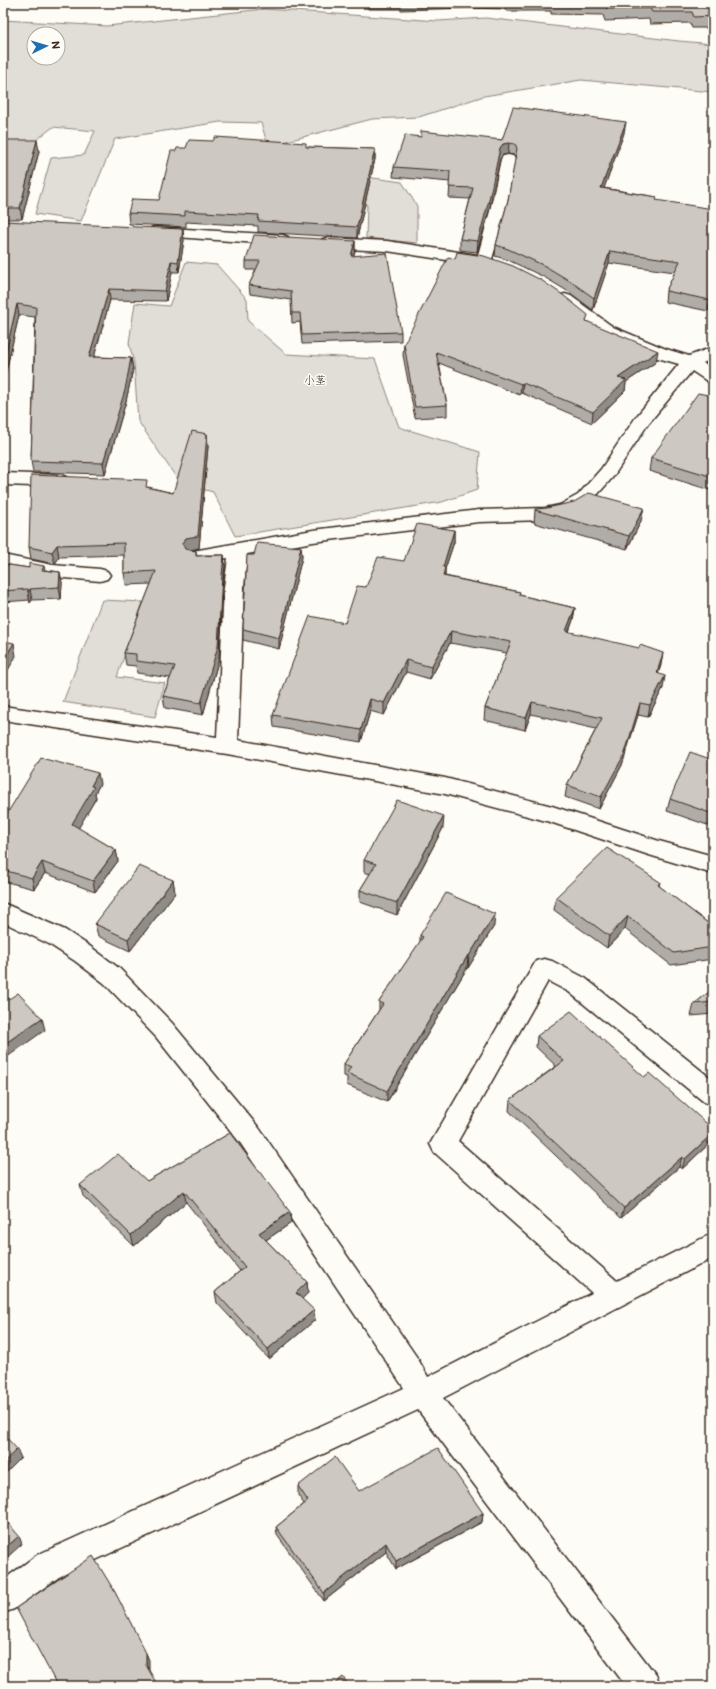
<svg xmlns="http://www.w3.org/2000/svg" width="716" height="1689" viewBox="0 0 716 1689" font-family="'Balsamiq Sans','Klee One',sans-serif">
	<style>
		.green { fill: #e1ded7; stroke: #8e847a; fill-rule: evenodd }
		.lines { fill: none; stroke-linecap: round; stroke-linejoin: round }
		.minor-casing { stroke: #3b2a1e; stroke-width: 3 }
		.minor { fill: #fdfcf7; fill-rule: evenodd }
		.wall { fill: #b0aca7; stroke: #3b2a1e }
		.shaded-wall { fill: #908c88; stroke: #3b2a1e }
		.building { fill: #cdc8c2; stroke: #3b2a1e }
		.labels { text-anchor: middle; stroke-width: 3; stroke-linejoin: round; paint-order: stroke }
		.far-quarter-label { font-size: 11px; fill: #3b2a1e; stroke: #fdfcf7 }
	</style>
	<rect width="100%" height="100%" fill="#fdfcf7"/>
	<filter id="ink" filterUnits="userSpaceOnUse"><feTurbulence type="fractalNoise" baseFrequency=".025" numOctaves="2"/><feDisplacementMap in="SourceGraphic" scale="8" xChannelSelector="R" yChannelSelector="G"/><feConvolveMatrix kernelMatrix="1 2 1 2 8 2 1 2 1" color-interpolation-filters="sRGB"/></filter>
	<g filter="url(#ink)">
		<!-- green -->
		<g class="green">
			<path d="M264 9 438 21 486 18 679 41 713 44V92L581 80 484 96 419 117 372 119 268 146 261 123 220 122 115 139 81 221 35 214 51 158 84 155 95 131 53 127 31 144 3 149V20L107 26ZM34 34H58V58H34Z"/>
			<path d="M330 172 402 182 417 206V243L366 238 367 205 318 203Z"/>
			<path d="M186 262 217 265 247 299 248 321 286 354 375 359 399 427 480 452 477 490 442 502 235 536 213 492 180 483 138 421 134 363 129 343 135 303 169 306Z"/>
			<path d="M102 600 143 602 117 677 165 683 155 717 63 702Z"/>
		</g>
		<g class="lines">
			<defs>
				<g id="minor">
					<path d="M508 155 513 156 515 159 506 211 492 259 494 261 492 264 486 266 387 251 326 248 321 246 318 243 321 240 326 238 387 241 478 255 490 211 501 159 503 156Z"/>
					<path d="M154 227 283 235 288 237 291 240 288 243 283 245 149 235 146 232 149 229Z"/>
					<path d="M565 294 571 296 613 327 666 349 689 356 713 347V358L703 363 713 370V382L707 381 692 371 648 424 613 477 590 503 572 514 545 520 479 522 345 538 313 542 247 554 244 587 238 740 445 778 552 806 659 841 713 856V874L649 855 550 822 445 794 227 754 3 720V706L217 737 224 587 228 558 194 562 187 560 185 556 187 552 313 530 479 510 545 508 560 505 578 495 601 469 636 417 679 364 654 357 601 333 559 302 557 299 559 296Z"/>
					<path d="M3 473 61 475 67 477 70 481 67 485 61 487 3 485Z"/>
					<path d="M3 555 53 565 100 569 107 571 110 575 107 579 100 581 53 577 3 567Z"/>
					<path d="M3 903 65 930 91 947 120 969 172 1023 259 1128 418 1359 428 1377 592 1293 434 1152 430 1144 536 961 544 959 552 961 585 978 713 1080V1105L704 1102 569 992 548 981 458 1141 617 1281 713 1233V1258L443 1398 656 1675 661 1686H626L418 1410 59 1577 14 1609 3 1613V1580L37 1555 404 1388 241 1144 156 1037 104 983 75 961 49 944 3 922Z"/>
				</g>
			</defs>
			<!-- minor casing -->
			<use href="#minor" class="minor-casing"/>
			<!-- minor -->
			<use href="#minor" class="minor"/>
		</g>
		<!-- wall -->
		<g class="wall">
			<path d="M293 3H713V28H692L690 23 650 24 649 19 605 21 603 15 551 14V11H506V9L469 8 401 10V9H368V7H332Z"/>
			<path d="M624 133 604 188 657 197 656 200 713 300 708 311 665 302 666 291 675 272 609 263 593 310 569 292 544 277 508 260 495 256 496 245 508 200 516 158 514 155 508 154 503 155 500 159 489 211 477 252 460 250V239L470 199 449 198 450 182 393 177 394 167 421 137 502 140Z"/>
			<path d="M3 140 39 151 22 219H3Z"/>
			<path d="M307 147 375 149V159L357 238 258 232V226L186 222V227L129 224 128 213 159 200Z"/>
			<path d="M3 221 184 240 179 272H172L166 301 110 300 94 357 131 358 133 369 126 401 105 474 33 472 31 461 35 317 19 315 3 384Z"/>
			<path d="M355 241V251L353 256 401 332V341L302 344 300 322 292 323 291 300 250 294 249 285 256 270H246V261Z"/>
			<path d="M588 322 656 362 626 382 625 391 592 423 522 393 520 395 439 363 447 405V416L415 418 403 355 404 344Z"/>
			<path d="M713 396V491L649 471 651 458Z"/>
			<path d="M208 446 199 548 190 550 196 551 197 555H224L225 567 222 587 219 658 203 715 165 708 163 696 170 678 137 673 136 666 126 665 124 653 151 584 126 585 124 573V555L59 557 55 564 31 559 29 547 148 487 173 493Z"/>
			<path d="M535 510 641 521 627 549 534 523Z"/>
			<path d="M454 530V542L445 569V576L520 592 519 595 575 608 573 620 569 632 661 665 658 674 663 688 648 717 638 715 622 765 599 809 565 797 567 785 596 729 531 714 525 730 484 720 485 708 507 653 450 643 430 679 406 672 384 715 370 711 361 742 274 727 273 715 345 623 366 587 404 561Z"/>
			<path d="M301 547 302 557 279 649 243 640V629L254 555Z"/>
			<path d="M3 564 29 568 44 566 45 570 60 572 62 583 61 599 32 600 30 603V600L3 602Z"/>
			<path d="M713 760V827L667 811 670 799Z"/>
			<path d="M100 784 95 793 96 798 78 828 116 850 118 861 95 892 45 873 34 889 3 881V816L5 817Z"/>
			<path d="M443 828 397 915 360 902V890L370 874 364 872V860Z"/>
			<path d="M173 880 175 893 130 951 98 936 95 924Z"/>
			<path d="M660 882 659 886 713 927V959L671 965 625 929 607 948 554 910 556 897Z"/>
			<path d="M494 926 468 968H467L387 1102 347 1085V1077L344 1076V1064L379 1010V1002L420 942V935Z"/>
			<path d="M713 989V1014L691 1016 694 1004Z"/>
			<path d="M537 1036 644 1077 713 1129V1139L712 1141 682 1169 679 1167 621 1218 509 1111 510 1100 556 1066 536 1047Z"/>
			<path d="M230 1133 291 1223 266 1240 307 1282 308 1293 302 1299 315 1320 269 1359 217 1303 215 1292 240 1271 186 1202 134 1246 83 1196 80 1185 147 1181Z"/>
			<path d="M713 1310V1325L709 1320Z"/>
			<path d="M298 1486 359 1491 483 1513 482 1522 396 1569 386 1552 324 1601 277 1535 276 1527 304 1504 298 1495Z"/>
		</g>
		<!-- shaded-wall -->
		<g class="shaded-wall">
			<path d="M626 122 624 133 600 199 601 188Z"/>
			<path d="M37 140 39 151 22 219 20 208Z"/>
			<path d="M509 143 508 154 503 155 500 159 489 211 477 252 478 241 500 148 503 144Z"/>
			<path d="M375 149V159L357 238V227Z"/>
			<path d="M183 229 184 240 179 272 178 262Z"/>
			<path d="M355 241V251L351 265V256Z"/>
			<path d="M610 251 609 263 593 310 594 298Z"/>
			<path d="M171 261 172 272 166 301 165 291Z"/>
			<path d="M109 289 110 300 91 368 89 357Z"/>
			<path d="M713 294V300L708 311 710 300Z"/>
			<path d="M17 304 19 315 3 384V364Z"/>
			<path d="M658 351 656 362 626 382 625 391 592 423 593 412 618 378Z"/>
			<path d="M131 358 133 369 126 401 105 474 103 463Z"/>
			<path d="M523 383 522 393 520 395 521 384Z"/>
			<path d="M207 434 208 446 199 548 187 551 184 555 182 543 186 538Z"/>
			<path d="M644 508 641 521 627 549 629 536Z"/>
			<path d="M454 530V542L445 569V580L443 576V567Z"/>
			<path d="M57 545 59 557 55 564 52 552Z"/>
			<path d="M301 547 302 557 279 649V638Z"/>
			<path d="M224 555 225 567 222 587 219 658 203 715 201 703Z"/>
			<path d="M60 572 62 583 61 599 59 587Z"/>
			<path d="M30 589 32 600 30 603 28 592Z"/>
			<path d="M575 608 573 620 564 643 566 631Z"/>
			<path d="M451 631 450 643 430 679 431 667Z"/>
			<path d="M14 643 16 656 3 679V661Z"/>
			<path d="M663 653 661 665 654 686 657 673Z"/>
			<path d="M406 660V672L384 715V703Z"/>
			<path d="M665 676 663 688 648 717 650 705Z"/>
			<path d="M370 699V711L361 742V730Z"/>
			<path d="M532 702 531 714 525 730 526 718Z"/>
			<path d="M640 703 638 715 622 765 599 809 601 797Z"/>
			<path d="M98 773 100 784 95 793 96 798 74 836 72 824 91 786Z"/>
			<path d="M444 816 443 828 397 915V903Z"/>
			<path d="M116 850 118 861 95 892 93 881Z"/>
			<path d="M42 862 45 873 34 889 32 878Z"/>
			<path d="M173 880 175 893 130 951 128 939Z"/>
			<path d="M495 914 494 926 468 968 469 956Z"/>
			<path d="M628 916 625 929 607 948 609 936Z"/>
			<path d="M468 955 467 968 387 1102V1091Z"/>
			<path d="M42 1018 45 1030 3 1060V1045Z"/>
			<path d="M713 1133 712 1141 682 1169 685 1159Z"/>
			<path d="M682 1157 679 1167 621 1218 624 1208Z"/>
			<path d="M184 1191 186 1202 134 1246 131 1235Z"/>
			<path d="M290 1212 291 1223 260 1244 259 1233Z"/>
			<path d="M307 1282 308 1293 297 1304 296 1293Z"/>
			<path d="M314 1310 315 1320 269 1359 268 1349Z"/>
			<path d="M17 1449 21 1458 3 1476V1463Z"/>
			<path d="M483 1513 482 1522 396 1569V1561Z"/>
			<path d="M19 1536 22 1544 3 1561V1550Z"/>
			<path d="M386 1543V1552L324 1601V1593Z"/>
			<path d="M146 1653 149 1660V1672L146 1665Z"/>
		</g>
		<!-- building -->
		<g class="building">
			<path d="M576 3H713V16L694 17 692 12H652L650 8 607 9 605 4Z"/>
			<path d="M513 107 626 122 601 188 657 197 656 200 713 209V294L710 300 666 291 680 261 610 251 594 298 570 281 545 266 508 249 496 245 508 200 517 148 515 144 509 143 503 144 500 148 489 200 478 241 460 239 473 188 449 187 450 171 394 167 405 135 421 137V131L502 140Z"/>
			<path d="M215 137 306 143V147L375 149 357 227 258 221 259 215 185 211V216L128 213 132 199 159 200 171 151H176L177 148H186L189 140 213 141Z"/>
			<path d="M3 140H37L20 208H3Z"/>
			<path d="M3 221 183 229 178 262 171 261 165 291 109 289 89 357 131 358 125 390 103 463 31 461 36 307 17 304 3 364Z"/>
			<path d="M254 235 355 241 351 256 387 253 401 332 302 335 300 313H292L291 291 249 285 260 261H246Z"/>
			<path d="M457 252 484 256 513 266 541 280 563 295 588 315 586 321 658 351 618 378 626 380 593 412 523 383 521 384 436 352 447 405 415 407 404 344 448 257 455 259Z"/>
			<path d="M698 393 713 396V477L651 458Z"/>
			<path d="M192 431 207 434 198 536 186 538 182 543 185 549 196 551V556L224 555 222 575 218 646 201 703 163 696 175 666 136 661V654L124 653 156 571 124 573V543L57 545 52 552 29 547 31 475 147 480 146 487 173 493Z"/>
			<path d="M589 493 644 508 629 536 535 510V509L547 508 574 502Z"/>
			<path d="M417 524 454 530 443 567H445L443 576 520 592 519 595 575 608 566 631 639 648 640 645 663 653 657 673 665 676 650 705 640 703 625 753 601 797 567 785 602 718 532 702 526 718 485 708 511 642 451 631 431 667 406 660 384 703 370 699 361 730 273 715 310 616 345 623 357 586 366 587 378 557 404 561Z"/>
			<path d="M257 543 301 547 279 638 243 629 247 555H254Z"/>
			<path d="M29 563 44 566 42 570 60 572 59 587 30 589 28 592V589L3 591V564L29 568Z"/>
			<path d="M3 641 14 643 3 661Z"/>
			<path d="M690 752 713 760V814L670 799Z"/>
			<path d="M41 758 98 773 91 786 94 787 72 824 116 850 93 881 42 862 32 878 3 870V816L5 817Z"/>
			<path d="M397 800 444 816 397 903 360 890 376 864 364 860Z"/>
			<path d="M607 848 660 882 658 885 713 927V947L674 953 628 916 609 936 556 897Z"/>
			<path d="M139 866 173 880 128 939 95 924Z"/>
			<path d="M446 893 495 914 469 956 468 955 387 1091 347 1073 351 1067 344 1064 383 1004 379 1002 423 937 420 935Z"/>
			<path d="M713 989V1002L694 1004Z"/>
			<path d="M18 993 42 1018 3 1045V994L9 999Z"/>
			<path d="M571 1011 644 1077 649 1073 713 1129V1133L685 1159 682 1157 624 1208 510 1100 564 1061 537 1036Z"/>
			<path d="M230 1133 290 1212 259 1233 307 1282 296 1293 314 1310 268 1349 215 1292 245 1267 184 1191 131 1235 80 1185 118 1154 147 1181Z"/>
			<path d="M3 1434 17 1449 3 1463Z"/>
			<path d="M438 1448 483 1513 396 1561 386 1543 324 1593 276 1527 308 1501 298 1486 335 1457 359 1491Z"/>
			<path d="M3 1517 19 1536 3 1550Z"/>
			<path d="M93 1556 115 1592 146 1653V1665L158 1686H56L57 1685 16 1608Z"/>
			<path d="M343 1677 349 1686H332Z"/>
		</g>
	</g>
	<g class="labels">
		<!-- far-quarter labels -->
		<g class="far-quarter-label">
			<text x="315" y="384">小茎</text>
		</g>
	</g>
	<!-- margin -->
	<rect width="716" height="1689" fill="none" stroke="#fdfcf7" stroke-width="16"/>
	<rect x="8" y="8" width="700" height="1673" fill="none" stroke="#3b2a1e" stroke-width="1.5" filter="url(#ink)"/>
	<!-- north arrow -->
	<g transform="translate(46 46) rotate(85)"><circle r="19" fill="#fdfcf7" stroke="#afa8a0"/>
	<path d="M0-3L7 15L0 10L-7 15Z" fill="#1f6fb2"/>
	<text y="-6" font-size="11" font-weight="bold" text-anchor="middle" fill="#3b2a1e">N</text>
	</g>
</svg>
